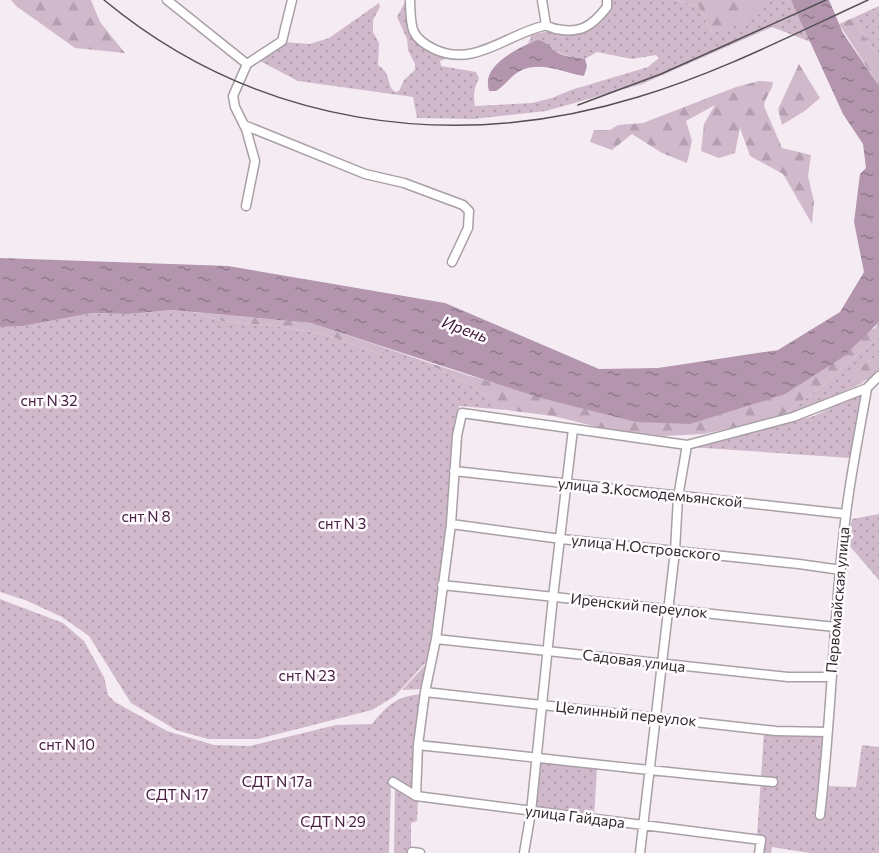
<svg xmlns="http://www.w3.org/2000/svg" width="879" height="853" font-family="Commissioner,sans-serif">
<style>
.green{fill:url(#green-dots)}
.forest{fill:url(#forest-firs)}
.water{fill:url(#water-ripples)}
.lines{fill:none;stroke-linecap:round;stroke-linejoin:round}
.minor-casing{stroke:#a8a0a6;stroke-width:11}
.minor{stroke:#fff;stroke-width:8}
.rail{stroke:#545053;stroke-width:1.5}
.labels{text-anchor:middle;stroke-width:5;stroke-linejoin:round;paint-order:stroke}
.park-label{font-size:15px;fill:#482143;stroke:#fffbfe}
.street-label{font-size:15px;fill:#2f2c2f;stroke:#fffbfe}
.water-label{font-size:16px;font-style:italic;fill:#3f193b;stroke:#fffbfe}
</style>
<defs>
<pattern id="green-dots" width="8" height="8" patternUnits="userSpaceOnUse" patternTransform="scale(1.5)"><rect width="8" height="8" fill="#d1b9cc"/><path d="M2 2h.1M6 6h.1" fill="none" stroke="#b49fb0" stroke-width="1.8" stroke-linecap="round"/></pattern>
<pattern id="forest-firs" width="22" height="20" patternUnits="userSpaceOnUse" patternTransform="scale(1.5)"><rect width="22" height="20" fill="#d1b9cc"/><path d="M5 1l3.5 6h-7zM16 11l3.5 6h-7z" fill="#b49fb0"/></pattern>
<pattern id="water-ripples" width="26" height="14" patternUnits="userSpaceOnUse" patternTransform="scale(1.5)"><rect width="26" height="14" fill="#b395ad"/><path d="M2 4q2-2 4 0t4 0M15 11q2-2 4 0t4 0" fill="none" stroke="#927a8d"/></pattern>
</defs>
<rect width="100%" height="100%" fill="#f5ecf3"/>
<path class="green" d="M406 0C411 41 412 45 453 58H448L440 61 441 66 476 72 479 78C474 88 473 95 475 106L532 103 552 98 571 90 648 67 659 58 656 55 632 59 597 52 585 59C576 57 568 57 560 53 545 47 548 37 528 43L531 38 529 35 556 30H584L607 0H677L699 7 712 33 762 6 761 0H791L811 42 772 27 642 84 546 111 473 119 417 118 413 97 298 81 260 61 276 50 283 42 310 44 329 38 379 3 380 7 373 20V32L379 43 378 65C393 75 385 84 395 92L399 91 404 80 415 70V64L408 50 407 39 397 17Z
M879 6V58L864 36 855 17Z
M173 310 193 312 222 321 285 327 327 335 383 355 386 348 418 359 467 383 507 410 459 406 440 585 427 661 395 696 372 710 258 739H208L176 730 131 703 89 636 62 617 25 600 0 592V327L23 326 92 313 128 314Z
M879 338V354L852 373 861 382 867 381 788 416 780 417 825 384 862 350Z
M865 391 850 458 689 447 717 442 814 416Z
M879 514V580L847 543 852 519Z
M0 599 63 623 84 641 104 677 108 695 115 702 167 731 214 745 250 746 336 725 372 724C387 705 397 696 422 694L413 792 391 784 389 853H0Z
M427 663 422 689 402 690Z
M764 732 826 733V786L856 787 862 745 879 747V853H810L772 847 771 853H761L757 837Z
M537 759 597 767 594 818 533 811Z
M395 784 418 799 417 821 411 823V853H394Z"/>
<path class="forest" d="M11 0H91L100 22 125 53 75 48 16 6Z
M677 0H761L763 6 760 14 712 33 699 7Z
M855 17 864 36 879 58V86L839 24Z
M799 64 820 98 806 110 782 125 778 109Z
M759 81 773 82C772 92 765 96 764 106L782 148 811 155 808 176 814 202 812 224 783 174 750 156 740 128 735 153 719 158 701 151 704 124 715 105 686 121 692 141 687 163 662 153 632 134 612 150 590 142 594 130H610L618 125 643 123 736 87Z
M193 312 311 323 386 348 383 355 327 335 285 327 222 321Z
M879 322V338L862 350 825 384 780 417 704 434 664 436 606 429 553 416 507 410 467 383 418 359 467 375 636 422 875 328Z
M879 354V371C871 377 866 384 855 380L852 373Z"/>
<path class="water" d="M791 0H829L843 33 879 86V322L843 357 785 394 690 424 636 422 541 398 311 323 173 310 128 314 92 313 23 326 0 327V258L228 266 445 303 599 369 658 368 778 350 840 312 864 272 854 222 860 174 866 168 863 144 843 114Z
M538 40C549 43 547 45 555 51 563 57 575 57 585 59L587 66 584 76C565 73 542 61 522 70 512 74 506 85 496 91H489C488 87 487 80 489 76 494 60 523 45 538 40Z"/>
<g class="lines">
<g class="minor-casing">
<path id="minor" d="M167 0 247 64
M410 0C411 26 409 37 434 49 473 68 506 35 543 26 548 25 551 28 556 29 581 34 592 26 607 7V0
M542 0 546 25
M244 125 365 174 404 183 463 205 469 211 468 228 452 262
M246 206 255 161 246 129 235 107 233 96 247 64 282 41 292 0
M454 471 846 514
M451 524 561 539 799 564 841 570
M442 585 835 627
M436 639 788 677H832
M425 692 776 731 827 732
M418 745C536 757 654 772 773 782
M393 782 416 796 761 840 759 853
M416 796 418 745 425 692 436 639 451 524 457 436 462 413 687 445 793 417 867 388 879 376
M820 815C832 715 833 614 846 514 851 472 860 430 867 388
M412 852 420 853
M524 853 531 812 553 597 573 429
M640 853 675 551 678 497 687 445"/>
</g>
<use href="#minor" class="minor"/>
<path class="rail" d="M104 0C256 126 452 154 638 97 718 73 792 35 868 0
M578 105 661 74 826 0"/>
</g>
<g class="labels">
<g class="park-label">
<text x="49" y="406">снт N 32</text>
<text x="146" y="522">снт N 8</text>
<text x="342" y="529">снт N 3</text>
<text x="307" y="681">снт N 23</text>
<text x="67" y="750">снт N 10</text>
<text x="277" y="787">СДТ N 17а</text>
<text x="177" y="800">СДТ N 17</text>
<text x="333" y="827">СДТ N 29</text>
</g>
<g class="street-label">
<text transform="translate(650 493) rotate(6)" y="5">улица З.Космодемьянской</text>
<text transform="translate(646 548) rotate(6)" y="5">улица Н.Островского</text>
<text transform="translate(838 600) rotate(-85)" y="5">Первомайская улица</text>
<text transform="translate(639 606) rotate(6)" y="5">Иренский переулок</text>
<text transform="translate(634 661) rotate(7)" y="5">Садовая улица</text>
<text transform="translate(626 714) rotate(6)" y="5">Целинный переулок</text>
<text transform="translate(575 817) rotate(7)" y="5">улица Гайдара</text>
</g>
<g class="water-label">
<text transform="translate(465 329) rotate(20)" y="6">Ирень</text>
</g>
</g>
</svg>
